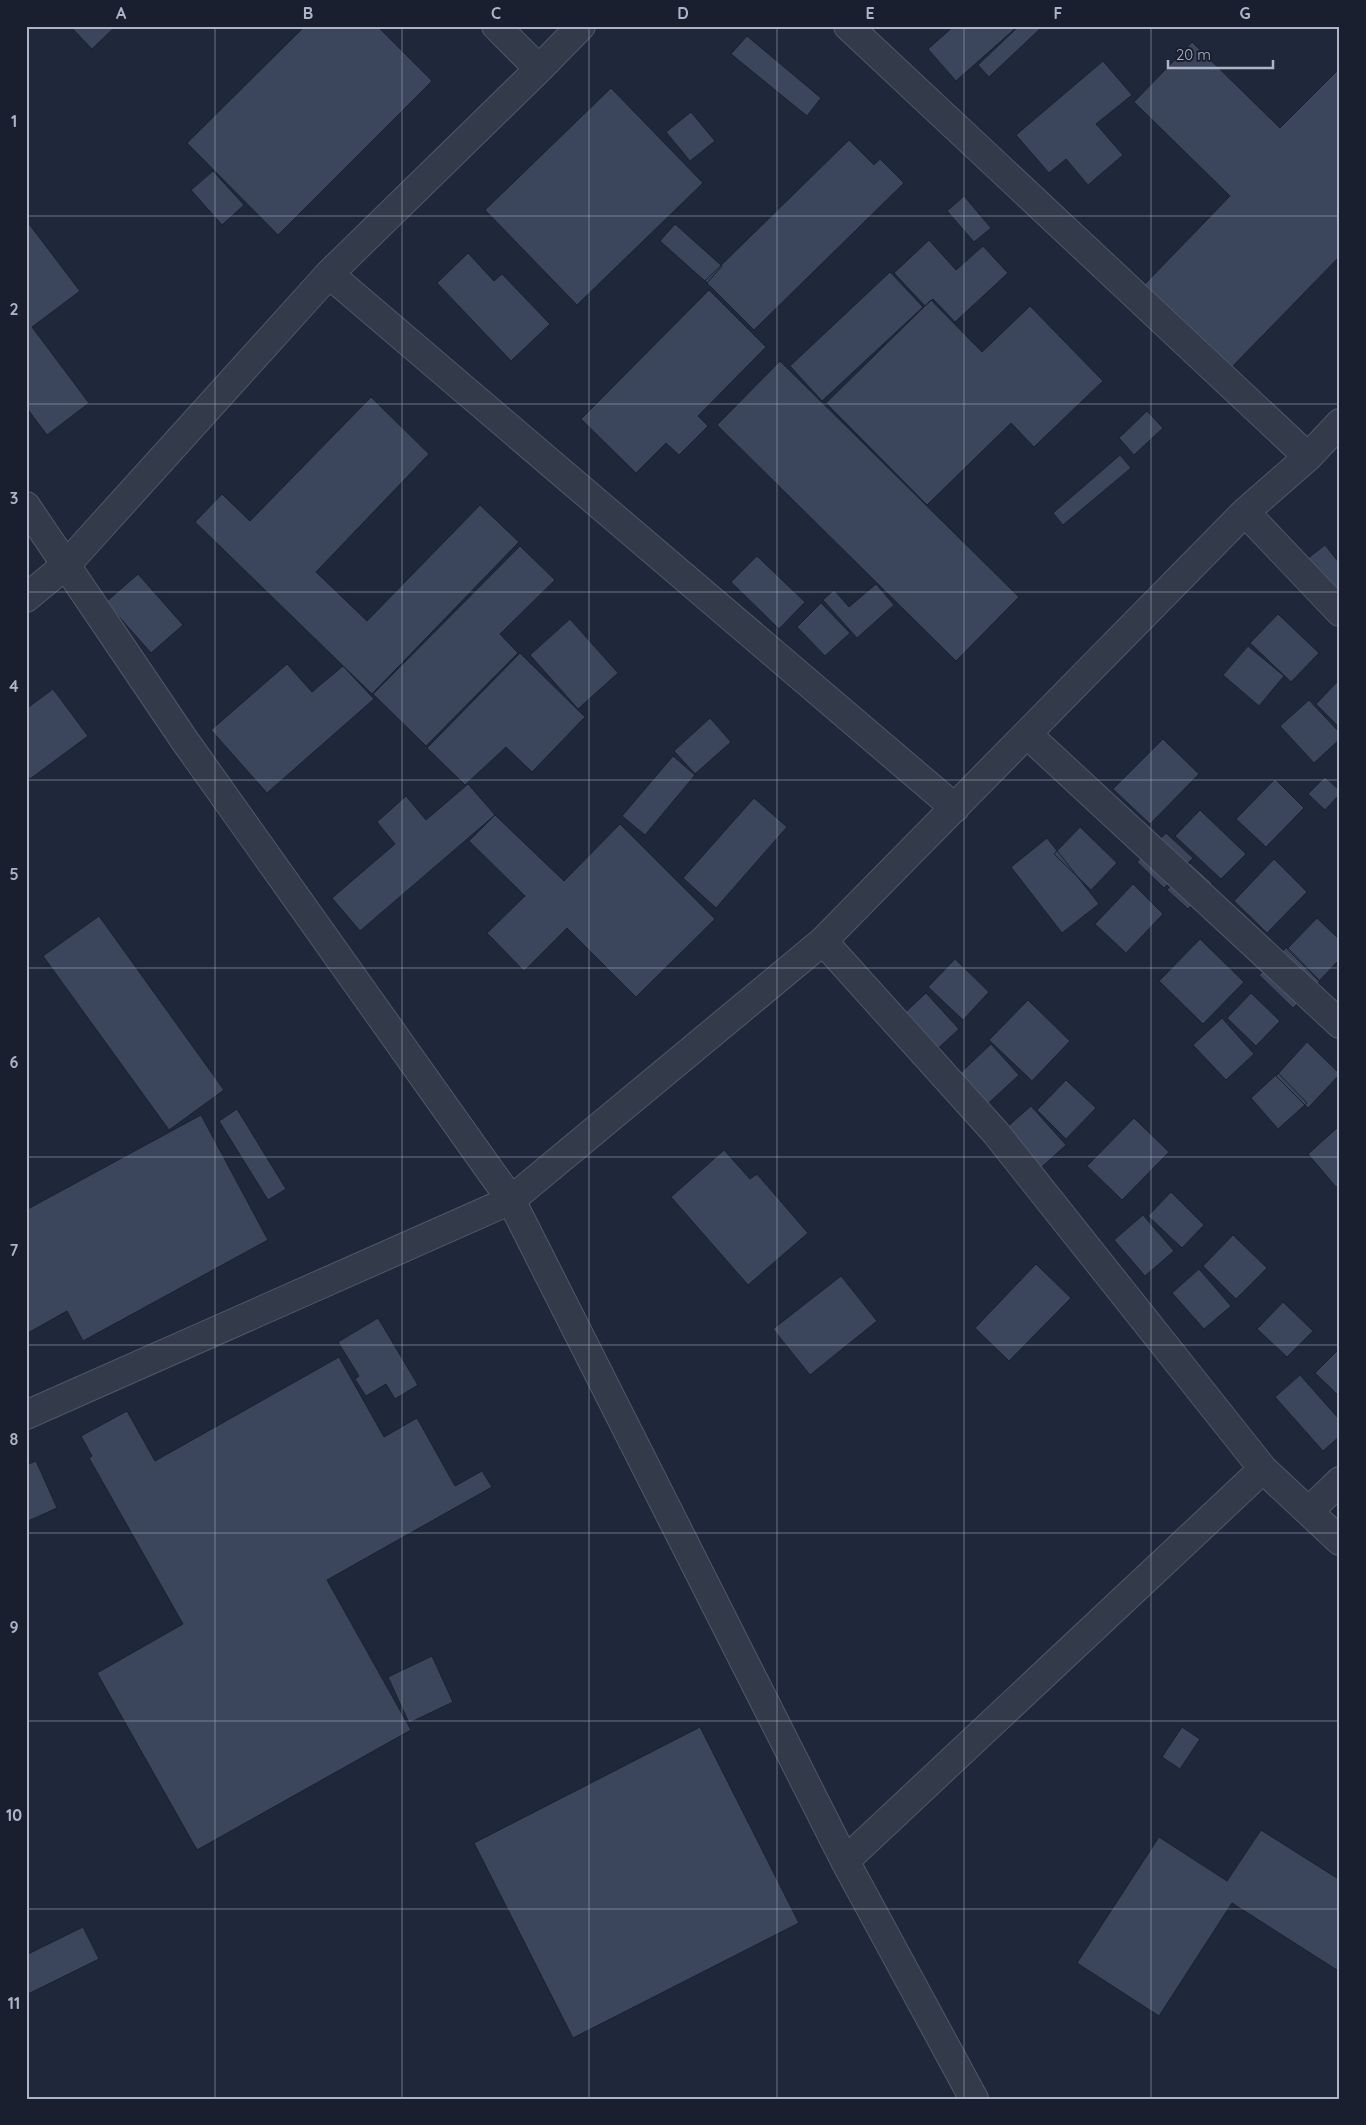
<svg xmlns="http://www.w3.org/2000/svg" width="1366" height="2125" font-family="Quicksand,sans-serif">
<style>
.building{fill:#3b455b;stroke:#1a2131}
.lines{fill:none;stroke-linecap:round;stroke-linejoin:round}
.minor-casing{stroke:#505768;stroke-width:30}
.minor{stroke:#333a4a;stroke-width:28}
.grid{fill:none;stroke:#adb4c7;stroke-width:1;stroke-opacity:0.55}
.neatline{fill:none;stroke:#adb4c7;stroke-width:2}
.grid-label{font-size:16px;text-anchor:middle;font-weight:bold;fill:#adb4c7}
</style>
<rect width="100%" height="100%" fill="#1f283a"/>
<path class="building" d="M70 26H116L92 49Z
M305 26H377L432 81 278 235 187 143Z
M954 26H1018L956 81 928 49Z
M1019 26H1043L989 77 978 65Z
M747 36 821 98 807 116 731 54Z
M1192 42 1280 128 1340 68V256L1229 370 1143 286 1230 196 1134 102Z
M1103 61 1132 95 1096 124 1123 155 1088 185 1066 159 1049 173 1016 135Z
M611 88 703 183 577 305 485 210Z
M691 112 715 141 690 161 666 132Z
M849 140 874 165 880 159 904 183 754 330 705 281Z
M213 171 244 205 222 225 191 190Z
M964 196 991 228 974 242 947 211Z
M26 220 80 291 32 327 89 403 47 435 26 407Z
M675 224 722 266 707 283 660 241Z
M929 240 956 270 983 246 1008 273 955 322 933 299 925 306 894 273Z
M468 253 494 281 502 274 550 324 511 361 437 283Z
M890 272 923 307 822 401 790 366Z
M709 290 766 347 698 416 708 426 679 455 666 443 636 473 581 419Z
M931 300 982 352 1030 306 1103 381 1034 447 1011 423 927 505 826 403Z
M780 361 1019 597 956 661 717 425Z
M371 397 429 454 316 572 367 621 480 505 519 542 372 694 195 522 222 494 250 521Z
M1147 411 1163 428 1134 455 1119 438Z
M1120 455 1131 468 1063 525 1053 513Z
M1325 545 1340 564V598L1293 570Z
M520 546 555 580 500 634 518 653 426 746 373 694Z
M757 556 805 602 779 629 731 582Z
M138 574 183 625 151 653 106 602Z
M876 584 894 605 857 638 823 600 834 590 849 607Z
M821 603 850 633 825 656 797 627Z
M1278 614 1319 653 1291 682 1250 643Z
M570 619 618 673 578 709 530 655Z
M1248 646 1284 676 1259 706 1223 675Z
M520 653 585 717 532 772 506 747 465 785 427 748Z
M287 664 312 692 343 666 374 699 267 793 211 730Z
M1340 679V728L1316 704Z
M53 689 88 736 30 779 26 773V709Z
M1309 700 1340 733V739L1314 763 1280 726Z
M710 718 731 742 695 774 674 751Z
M1163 739 1199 774 1150 824 1113 789Z
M673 756 695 775 645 835 622 816Z
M1325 777 1340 791V794L1325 810 1308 794Z
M1275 779 1304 808 1266 847 1236 819Z
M468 784 495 815 360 931 332 898 395 844 377 822 406 796 426 820Z
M754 798 787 827 716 908 683 878Z
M1200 810 1246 854 1221 879 1175 836Z
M495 815 564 881 620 824 715 919 636 997 567 928 524 971 487 933 525 896 469 841Z
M1080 827 1117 863 1091 890 1054 854Z
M1166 833 1193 858 1164 888 1137 862Z
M1047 838 1099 904 1062 933 1011 867Z
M1274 859 1307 892 1267 933 1234 901Z
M1190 863 1212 883 1188 909 1167 890Z
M1133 884 1163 914 1126 953 1095 924Z
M99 916 224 1090 169 1130 43 956Z
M1317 918 1340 940V959L1319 981 1287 949Z
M1200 939 1244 982 1203 1024 1159 981Z
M1287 947 1320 981 1293 1008 1259 975Z
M955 959 989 992 963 1020 928 987Z
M926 993 959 1029 932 1054 899 1018Z
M1251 993 1280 1021 1256 1046 1227 1018Z
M1028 1000 1070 1041 1032 1081 989 1040Z
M1222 1018 1254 1054 1226 1080 1193 1045Z
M1307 1042 1340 1074 1308 1108 1276 1076Z
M991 1044 1019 1075 981 1110 953 1080Z
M1278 1073 1307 1103 1278 1129 1251 1098Z
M1066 1080 1096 1108 1066 1139 1037 1110Z
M1031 1106 1066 1145 1034 1174 999 1134Z
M237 1109 286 1189 268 1200 219 1121Z
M201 1115 268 1240 83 1341 67 1311 26 1334V1210Z
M1134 1118 1169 1152 1122 1200 1087 1166Z
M1337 1128 1340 1131V1184L1336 1187 1308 1154Z
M724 1150 750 1179 757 1174 808 1233 748 1285 671 1197Z
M1171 1192 1204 1225 1182 1248 1148 1216Z
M1143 1215 1174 1251 1145 1276 1114 1240Z
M1233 1235 1267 1268 1236 1299 1203 1266Z
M1036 1264 1071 1298 1009 1361 975 1328Z
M1199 1269 1231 1306 1204 1329 1172 1293Z
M841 1276 877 1321 810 1375 773 1329Z
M1283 1302 1313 1331 1287 1357 1257 1329Z
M378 1318 418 1385 395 1399 386 1384 366 1396 355 1379 359 1376 338 1342Z
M1337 1351 1340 1354V1397L1315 1373Z
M339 1357 384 1437 417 1418 455 1486 482 1471 492 1487 327 1580 411 1730 197 1850 97 1673 183 1624 89 1458 92 1456 81 1436 127 1411 155 1461Z
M1300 1375 1340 1420V1436L1323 1451 1275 1397Z
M36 1461 57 1508 26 1522V1465Z
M432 1656 453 1702 409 1723 388 1677Z
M700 1727 799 1923 573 2038 474 1843Z
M1182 1727 1200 1739 1180 1769 1162 1757Z
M1261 1830 1340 1880V1972L1232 1903 1159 2016 1077 1963 1159 1837 1227 1881Z
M83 1927 99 1959 26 1995V1955Z"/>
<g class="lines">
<g class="minor-casing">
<path id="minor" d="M848 26 1308 457
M539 69 581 26
M329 274 955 808
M26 506 185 741 511 1200 26 1415
M1245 512 1340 612
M26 598 67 564 329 274 539 69 496 26
M1027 734 1340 1024
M823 941 996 1133 1263 1469 1340 1541
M1309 1511 1340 1481
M845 1861 1263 1469
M974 2099 845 1861 511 1200 823 941 1245 512 1308 457 1340 423"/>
</g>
<use href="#minor" class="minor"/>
</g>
<path class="grid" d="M215 26V2099M402 26V2099M589 26V2099M777 26V2099M964 26V2099M1151 26V2099M26 216H1340M26 404H1340M26 592H1340M26 780H1340M26 968H1340M26 1157H1340M26 1345H1340M26 1533H1340M26 1721H1340M26 1909H1340"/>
<rect width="1366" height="2125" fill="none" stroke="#191f2f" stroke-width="55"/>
<path d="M1168 60v8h105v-8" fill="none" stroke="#adb4c7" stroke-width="2.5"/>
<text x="1176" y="60" font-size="15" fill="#adb4c7" stroke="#191f2f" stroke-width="4" paint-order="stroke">20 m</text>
<rect x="28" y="28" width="1310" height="2070" class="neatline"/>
<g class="grid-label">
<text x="121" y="19">A</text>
<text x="308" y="19">B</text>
<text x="496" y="19">C</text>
<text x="683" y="19">D</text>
<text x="870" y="19">E</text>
<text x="1058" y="19">F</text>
<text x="1245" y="19">G</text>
<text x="14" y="127">1</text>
<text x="14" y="315">2</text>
<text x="14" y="504">3</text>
<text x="14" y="692">4</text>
<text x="14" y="880">5</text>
<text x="14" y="1068">6</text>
<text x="14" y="1256">7</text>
<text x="14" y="1445">8</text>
<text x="14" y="1633">9</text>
<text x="14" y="1821">10</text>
<text x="14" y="2009">11</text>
</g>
</svg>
